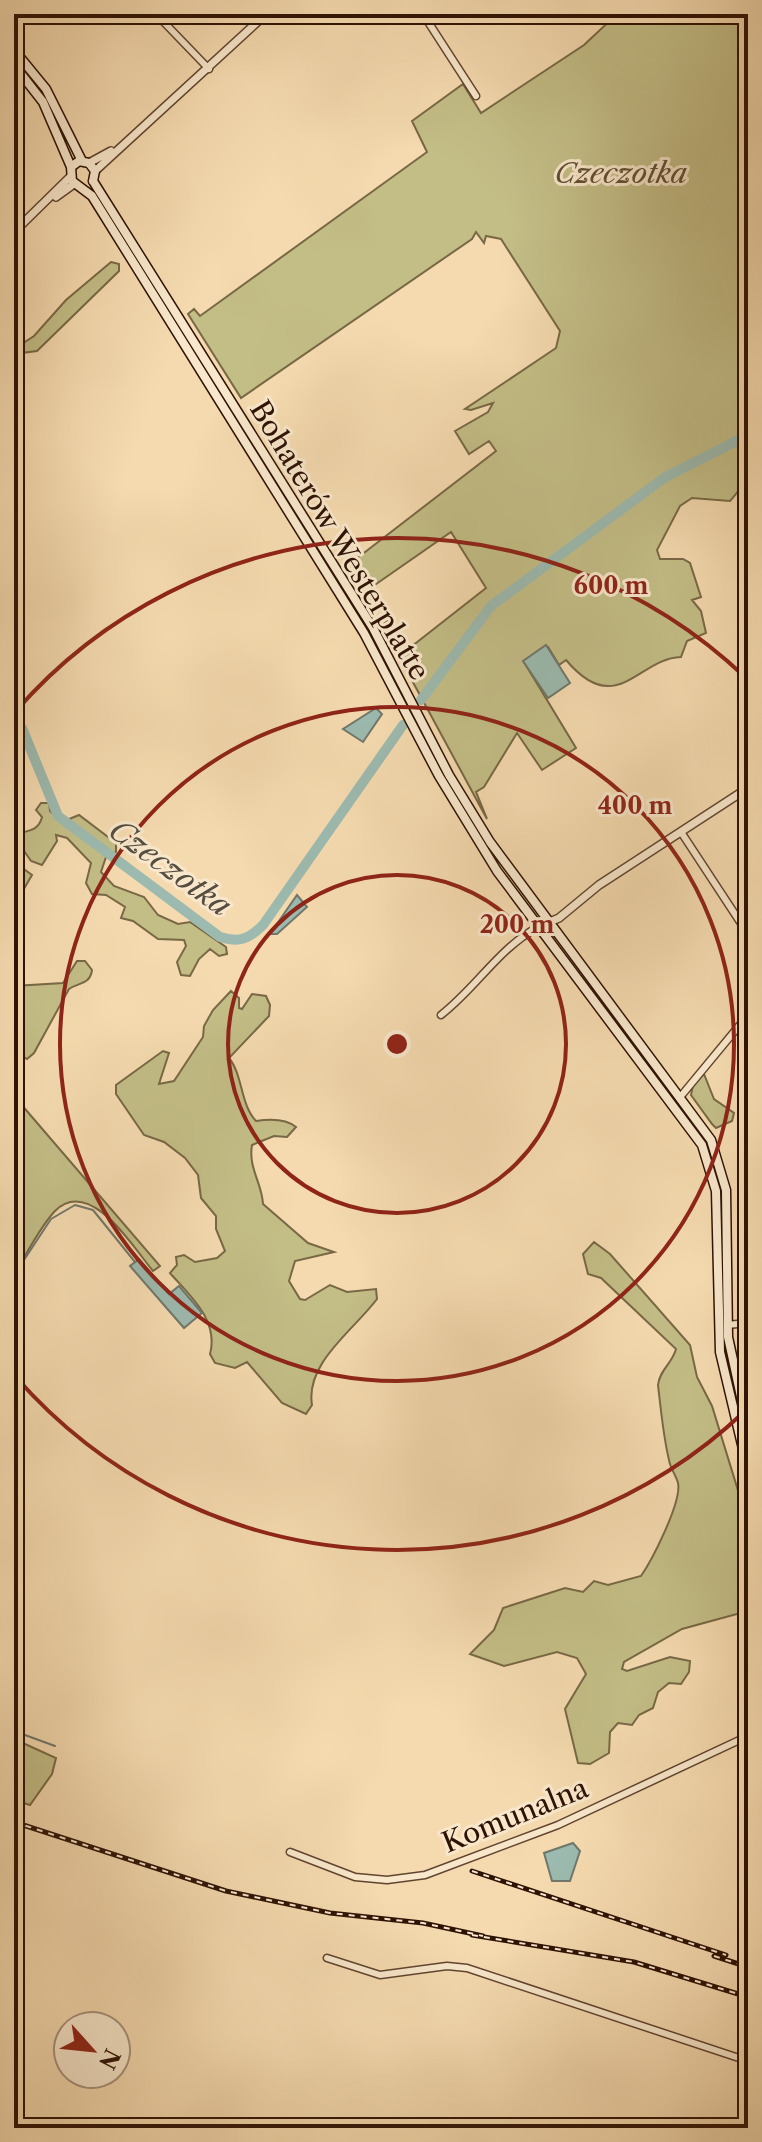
<svg xmlns="http://www.w3.org/2000/svg" width="762" height="2142" font-family="'Libre Caslon Text',serif">
<style>
.green{fill:#c3bd86;stroke:#786845;stroke-width:2}
.water{fill:#9cbaaf;stroke:#70776b;stroke-width:2}
.lines{fill:none;stroke-linecap:round;stroke-linejoin:round}
.stream{stroke:#70776b;stroke-width:2}
.river{stroke:#9cbaaf;stroke-width:10}
.minor-casing{stroke:#60442f;stroke-width:9}
.tertiary-casing{stroke:#60442f;stroke-width:10}
.secondary-casing{stroke:#2e1204;stroke-width:11}
.minor{stroke:#f8e7cb;stroke-width:6}
.tertiary{stroke:#f8e7cb;stroke-width:7}
.secondary{stroke:#f8e7cb;stroke-width:8}
.rail-casing{stroke:#2e1204;stroke-width:5}
.rail{stroke:#f8e7cb;stroke-width:2;stroke-dasharray:6;stroke-linecap:butt}
.ring{fill:none;stroke:#8f2418;stroke-width:4}
.labels{text-anchor:middle;stroke-width:6;stroke-linejoin:round;paint-order:stroke}
.park-label{font-size:28px;font-style:italic;fill:#624e32;stroke:#f8e7cb}
.street-label{font-size:28px;fill:#2e1204;stroke:#f8e7cb}
.water-label{font-size:30px;font-style:italic;fill:#544d40;stroke:#f8e7cb}
.centre{fill:#8f2418;stroke:#f8e7cb;stroke-width:4}
.ring-label{font-size:24px;text-anchor:middle;font-weight:bold;fill:#8f2418;stroke:#f8e7cb;stroke-width:6;stroke-linejoin:round;paint-order:stroke}
</style>
<rect width="100%" height="100%" fill="#f5daaf"/>
<filter id="stains"><feTurbulence type="fractalNoise" baseFrequency=".0025" numOctaves="4"/><feColorMatrix values="0 0 0 0 .2 0 0 0 0 .09 0 0 0 0 .02 0 0 0 .5 -.17"/></filter>
<radialGradient id="worn" r=".72"><stop offset=".6" stop-color="#630" stop-opacity="0"/><stop offset="1" stop-color="#630" stop-opacity=".3"/></radialGradient>
<path class="green" d="M617 14H748V456L743 450C750 472 745 485 730 501L692 498 680 506 657 550 660 559H683L690 563 701 597 692 600 701 611 706 633 687 641 681 657C638 658 617 720 566 660L559 665 548 647 524 662 576 748 542 770 517 733 484 787 476 792 487 819 382 625 388 621 407 650 486 588 451 532 369 589 375 600 371 608 347 566 496 451 489 441 469 454 455 431 488 412 493 403 471 410 465 409 556 348 560 331 501 239 486 236 484 243 476 232 472 239 241 398 188 314 194 309 200 316 427 152 412 121 463 84 481 113 584 45Z
M111 262 119 264V271L37 351 22 353 21 380 14 384V349L34 336 66 300Z
M41 803H49L50 811 62 822 79 815 116 843V852L106 857 101 872 114 886 144 897 158 915 178 924 190 922 226 947 227 954 219 956 210 949 199 959 190 976 181 975 177 962 186 946 184 940 158 939 133 921 121 918 125 907 106 895 92 894 86 883 91 863 67 838 56 835 57 841 42 865 31 861 22 848 16 851 14 835C26 830 38 833 42 817L36 810Z
M17 864 32 875 14 906V865Z
M77 961H85L92 970C90 985 79 982 69 989L34 1053 27 1059 14 1051V986L63 983Z
M231 991 239 998V1008L242 1009 252 994 266 996 270 1005 269 1016 229 1058C243 1075 240 1104 256 1121 269 1119 285 1118 296 1127L287 1137 274 1136 252 1145C248 1168 262 1183 263 1204L308 1243 334 1252 295 1261 289 1281 300 1299 305 1300 330 1285 347 1292 376 1289 377 1299C354 1330 305 1363 312 1405L306 1414 282 1403 247 1362 235 1368 215 1363 210 1354C219 1320 190 1296 170 1273L177 1265 176 1257 184 1255 195 1262 217 1258 225 1251 216 1229V1216L201 1198 198 1175 185 1158 164 1142 144 1135 116 1094V1085L163 1051 169 1053 159 1084 174 1081 203 1037 204 1026 213 1010Z
M704 1074 714 1099 734 1113 732 1121 716 1128 712 1124 691 1095 693 1085Z
M14 1096 160 1266 153 1271C133 1247 90 1176 55 1211 39 1228 27 1254 14 1274Z
M594 1242 610 1254 690 1345 697 1377 712 1406 748 1523V1611L682 1629 624 1662 622 1669 627 1671 670 1657 690 1661 689 1672 681 1684 669 1683 658 1692 653 1708 639 1715 632 1725 618 1723 610 1732 609 1753 590 1764 578 1763 565 1709 586 1674 577 1658 557 1652 504 1666 470 1654 494 1630 503 1608 565 1588 583 1592 594 1581 608 1585 641 1576C652 1560 682 1502 678 1483 676 1475 670 1468 669 1460 663 1435 661 1410 658 1385 660 1369 672 1364 676 1349L601 1278 588 1274 583 1254Z
M14 1739 56 1758 52 1774 30 1805 14 1800Z"/>
<path class="water" d="M546 645 570 683 548 698 523 661Z
M376 708 382 714 363 742 343 729Z
M297 895 307 907 277 934H270Z
M139 1259 169 1294 179 1286 202 1313 184 1328 130 1266Z
M573 1843 580 1851 570 1881H552L544 1853Z"/>
<g class="lines">
<path class="stream" d="M14 1275 51 1219 75 1205 93 1210 135 1262
M14 1731 55 1746"/>
<path class="river" d="M421 700 491 606 664 478 748 435
M14 718 22 728 58 816 220 937C239 943 249 939 263 925L403 725"/>
<g class="minor-casing">
<path id="minor" d="M156 14 209 69
M423 14 476 96
M681 832 748 934
M441 1015C477 987 498 949 538 927
M681 1096 748 1015
M727 1325 748 1323
M290 1852 355 1877 387 1880 425 1875 558 1825 748 1736
M327 1958 380 1975 447 1966 467 1968 748 2061"/>
</g>
<g class="tertiary-casing">
<path id="tertiary" d="M89 163 111 151
M95 171 266 14
M56 197 74 184
M14 232 70 177
M538 927 559 918 599 885 748 788"/>
</g>
<g class="secondary-casing">
<path id="secondary" d="M14 50 46 89 82 161
M14 65 43 102 71 167
M93 181 95 171 89 163 79 161 71 167 72 181 92 196 364 633 439 776 497 871 702 1145 716 1191 720 1352 748 1470
M93 181 373 628 449 775 490 842 711 1140 726 1190 728 1337 748 1429"/>
</g>
<use href="#minor" class="minor"/>
<use href="#tertiary" class="tertiary"/>
<use href="#secondary" class="secondary"/>
<g class="rail-casing">
<path id="rail" d="M14 1822 226 1891 330 1913 423 1923 483 1936
M472 1871 726 1955
M472 1935 634 1962 748 1997
M714 1956 748 1967"/>
</g>
<use href="#rail" class="rail"/>
</g>
<g class="ring">
<circle cx="397" cy="1044" r="169"/>
<circle cx="397" cy="1044" r="337"/>
<path d="M745 1411A506 506 0 0 1 15 1376M15 712A506 506 0 0 1 745 677"/>
</g>
<g class="labels">
<g class="park-label">
<text x="621" y="183">Czeczotka</text>
</g>
<g class="street-label">
<text transform="translate(340 540) rotate(59)" y="10">Bohaterów Westerplatte</text>
<text transform="translate(515 1815) rotate(-22)" y="10">Komunalna</text>
</g>
<g class="water-label">
<text transform="translate(170 868) rotate(36)" y="10">Czeczotka</text>
</g>
</g>
<circle cx="397" cy="1044" r="12" class="centre"/>
<g class="ring-label">
<text x="611" y="594">600 m</text>
<text x="635" y="814">400 m</text>
<text x="517" y="933">200 m</text>
</g>
<rect width="762" height="2142" fill="none" stroke="#f5daaf" stroke-width="48"/>
<rect x="16" y="16" width="730" height="2110" fill="none" stroke="#2e1204" stroke-width="4"/>
<rect x="24" y="24" width="714" height="2094" fill="none" stroke="#2e1204" stroke-width="2"/>
<g transform="translate(92 2050) rotate(117)"><circle r="38" fill="#f8e7cb" stroke="#a7927b" stroke-width="2"/>
<path d="M0-6L14 30L0 20L-14 30Z" fill="#8f2418"/>
<text y="-12" font-size="22" font-weight="bold" text-anchor="middle" fill="#2e1204">N</text>
</g>
<rect width="100%" height="100%" filter="url(#stains)"/>
<rect width="100%" height="100%" fill="url(#worn)"/>
</svg>
